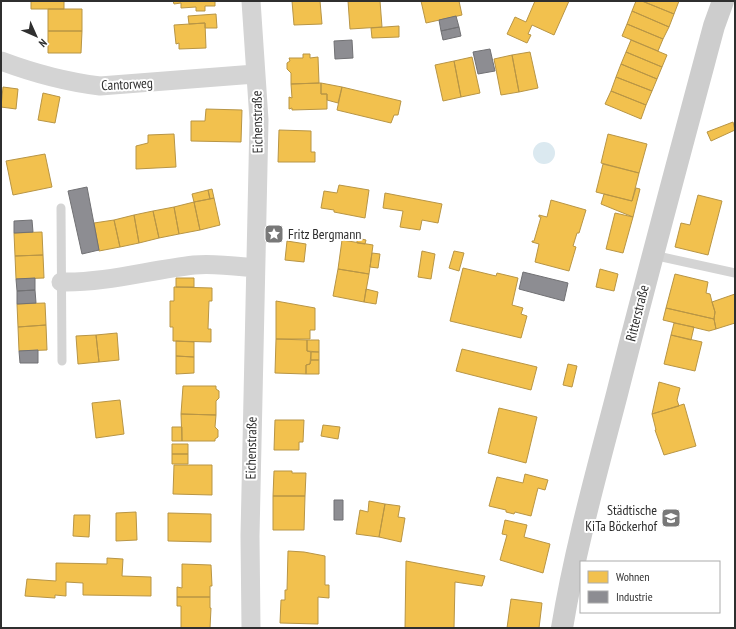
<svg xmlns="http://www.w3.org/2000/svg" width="736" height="629" font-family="'PT Sans Narrow',sans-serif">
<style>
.water{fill:#dbe9f0}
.homes{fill:#f2c14e;stroke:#b89545}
.industry{fill:#8d8d92;stroke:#717174}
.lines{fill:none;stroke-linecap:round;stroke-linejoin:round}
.service{stroke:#d4d4d4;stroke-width:9}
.minor{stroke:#d4d4d4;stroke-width:19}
.secondary{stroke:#cdcdcd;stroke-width:22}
.labels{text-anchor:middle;stroke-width:4;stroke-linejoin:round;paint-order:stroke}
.street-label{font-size:14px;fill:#2f2f2f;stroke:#fff}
.poi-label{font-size:14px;fill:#2f2f2f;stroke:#fff;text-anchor:start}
</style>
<rect width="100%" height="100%" fill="#fff"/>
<path class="water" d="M533 153a11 11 0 1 1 22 0a11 11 0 1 1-22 0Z"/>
<path class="homes" d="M31 1H64V9H31Z
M173 1H215V6H205V11H196V7L181 8V3L174 4Z
M292 1H320L322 24 294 25Z
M348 1H380L382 27 350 29Z
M421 1H459L462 15 426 23Z
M535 1H569L554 35 532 25 528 34 531 35 527 43 507 34 515 17 526 22Z
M636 1H642L674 14 669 27 632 11Z
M642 1H679L674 14Z
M48 9H82V31H48Z
M632 11 669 27 663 39 627 24Z
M216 14 217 28H205V23L189 24 188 16Z
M205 23 206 48 179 49V43L176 44 174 25Z
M627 24 663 39 658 51 622 36Z
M399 26V37L372 38 371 28Z
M48 31H82L81 53H48Z
M631 40 667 55 662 67 626 52Z
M530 52 538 88 519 92 512 55Z
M626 52 662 67 657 79 621 64Z
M303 54H310V58L318 57 319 83 291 84V73L287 69V63L290 61 289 58H303Z
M512 55 519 92 501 95 494 59Z
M472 57 480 93 461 97 454 61Z
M454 61 461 97 443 101 435 65Z
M621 64 657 79 652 91 616 77Z
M616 77 652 91 646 105 611 91Z
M321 83 342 87 338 103 327 100V94H321Z
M321 83V94H327V109L292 110V108L289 109V97L292 98 291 84Z
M3 87 18 89 16 109 1 107Z
M342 87 401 101 398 115H394L391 123 337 110Z
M611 91 646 105 641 119 605 104Z
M43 93 60 97 55 123 38 120Z
M206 109 242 110 241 142 191 141V121H205Z
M733 122 735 130 711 141 707 132Z
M279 130 311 131V152H315V162H278Z
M174 134 176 167 136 169V146L148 143V135Z
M608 134 647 144 639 173 601 163Z
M45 154 52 187 13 195 6 161Z
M603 164 639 173 632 201 596 192Z
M339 185 369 190 365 218 334 212V210L321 208 324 191 337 193Z
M636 188 640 189 633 217 601 204 604 194 632 201Z
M212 189 214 198 210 199 208 190Z
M208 190 210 199 194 202 192 194Z
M385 193 442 204 438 223 422 220 420 230 400 227 403 211 383 208Z
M698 195 722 201 708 255 675 247 681 223 690 225Z
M214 198 220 225 200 230 194 202Z
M551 200 586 210 579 233H577L573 246 576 247 569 271 535 262 539 244 532 242V241H534L541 217H539V215L547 217Z
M194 202 200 230 179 234 174 207Z
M174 207 179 234 159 238 153 211Z
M153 211 159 238 139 243 134 215Z
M615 213 633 217 623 253 606 249Z
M134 215 139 243 120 247 114 220Z
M114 220 120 247 99 251 94 223Z
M42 232 43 255 15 256 14 233Z
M357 238 366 240 365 244 357 243Z
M342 240 373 245 369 274 338 269Z
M287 241 306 244 304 262 285 260Z
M422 251 435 254 431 279 418 277Z
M454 251 464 253 459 271 449 268Z
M372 253 380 254 378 268 370 267Z
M43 255 44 278 16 279 15 256Z
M463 268 496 276 497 273 518 278 512 305 523 308 521 314 527 316 521 338 450 321Z
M338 269 369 274 364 302 333 296Z
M600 269 618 274 614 291 596 287Z
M675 274 708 282 706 293 710 294 712 302 715 312 714 319 666 308Z
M176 278H194V287H176Z
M174 287 212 288V301H209L208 329H211V342L173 341V327H170V301H174Z
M366 289 378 292 376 304 364 302Z
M735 294V323L716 329 714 319 715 312 712 302Z
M276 301 315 308V330H310V339H276Z
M45 303 46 325 18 327 17 304Z
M666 308 714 319 716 329 709 331 663 320Z
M674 323 694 327 691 340 671 335Z
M46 325 47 350 19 351 18 327Z
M117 333 119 360 99 362 96 335Z
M96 335 99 362 78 364 76 336Z
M671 335 702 342 695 371 664 364Z
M276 339 307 340V351L311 352 310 364 306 365V374L275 373Z
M307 340H319V352L307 351Z
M176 341 194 342V357L176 356Z
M462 349 537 367 531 390 456 371Z
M311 352H319V360H311Z
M176 356 194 357V373L176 374Z
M311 360H319V374H306V365L310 364Z
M568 364 577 366 572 387 563 385Z
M659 382 680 388 677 400 679 406 652 414Z
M183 386H216V389L219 391V398L216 401V415L181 414Z
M120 400 124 434 96 438 92 403Z
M684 404 696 446 664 455 655 430H656L652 414Z
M499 408 537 417 526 463 488 453Z
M181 414 216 415 215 427 218 430V437L215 439V441H182Z
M275 420H304L303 442H299V450H274Z
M323 425 340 427 338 439 321 436Z
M172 427H182V441H172Z
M172 444H188V454H172Z
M172 454H188V464H172Z
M174 465H212V495L173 494Z
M274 471H292V473H306L305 496H273Z
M525 474 548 480 545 490 538 488 531 516 515 512 514 514 506 512V510L489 506 497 477 523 483Z
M273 496H305L304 530H273Z
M369 501 385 504 379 537 356 534 360 510 368 512Z
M385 504 400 506 398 517 405 518 401 542 379 537Z
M136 512 137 540 116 541V513Z
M168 513 211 514V542L168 541Z
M74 515H90L89 537 73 536Z
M505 520 527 525 524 537 550 544 543 573 500 560 507 535 502 534Z
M288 551 304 552 325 556V585H329V598L318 597V624L280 623 281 600H285V590H287Z
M107 558 123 559 122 576 151 577V596L83 595V583L66 582V596L55 595V598L25 596 27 579 56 581V563L107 564Z
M406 561 485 576 482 586 455 582 454 628H405Z
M182 564 211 565 212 586H210V597H177V587L182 588Z
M177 597H210V608H211L210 628H181V606H177Z
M511 599 542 603 539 628H507Z"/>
<path class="industry" d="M456 16 459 27 441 31 439 20Z
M459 27 461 36 443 40 441 31Z
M352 40 353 58 335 59 334 41Z
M490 49 495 71 478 74 473 52Z
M87 187 99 250 82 254 68 191Z
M32 220 33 232 14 233V221Z
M523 272 568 283 564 301 519 289Z
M35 278V290L17 291 16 279Z
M35 290 36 303 17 304V291Z
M38 350V363H20L19 351Z
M334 500H343V520H334Z"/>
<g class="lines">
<path class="service" d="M61 208 62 361
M653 255 735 273"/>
<path class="minor" d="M251 1 259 120 250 536 251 628
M1 61C33 73 66 82 100 86L255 74
M61 282C107 283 149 270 194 265 214 263 235 266 255 268"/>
<path class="secondary" d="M562 628C575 549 597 471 617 394 648 271 681 149 714 26L723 1"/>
</g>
<defs>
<g id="sight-square" transform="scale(1)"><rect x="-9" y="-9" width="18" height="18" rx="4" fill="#787878" stroke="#fff"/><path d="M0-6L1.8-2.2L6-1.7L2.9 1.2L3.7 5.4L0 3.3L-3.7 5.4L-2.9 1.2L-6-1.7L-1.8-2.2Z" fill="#fff"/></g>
<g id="school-square" transform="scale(1)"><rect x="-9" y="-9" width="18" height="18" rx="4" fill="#787878" stroke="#fff"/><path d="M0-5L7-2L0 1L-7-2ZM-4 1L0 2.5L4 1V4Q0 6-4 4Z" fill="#fff"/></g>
</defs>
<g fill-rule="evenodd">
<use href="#sight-square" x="274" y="234"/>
<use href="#school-square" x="671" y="518"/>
</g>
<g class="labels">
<g class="street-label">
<text transform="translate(127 84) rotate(-3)" y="5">Cantorweg</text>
<text transform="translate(257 122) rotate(-91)" y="5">Eichenstraße</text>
<text transform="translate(637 313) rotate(-76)" y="5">Ritterstraße</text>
<text transform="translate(251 448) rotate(-89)" y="5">Eichenstraße</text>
</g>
<g class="poi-label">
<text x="288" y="239">Fritz Bergmann</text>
<text x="657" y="515" text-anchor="end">Städtische<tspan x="657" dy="16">KiTa Böckerhof</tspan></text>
</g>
</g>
<rect width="736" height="629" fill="none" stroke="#2f2f2f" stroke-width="4"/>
<rect x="580" y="561" width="140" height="52" fill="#ffffff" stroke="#acacac"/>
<rect x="588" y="571" width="20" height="12" fill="#f2c14e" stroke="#acacac"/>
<text x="616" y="581" font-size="12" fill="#2f2f2f">Wohnen</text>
<rect x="588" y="591" width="20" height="12" fill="#8d8d92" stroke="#acacac"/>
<text x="616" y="601" font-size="12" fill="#2f2f2f">Industrie</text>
<g transform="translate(36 36) rotate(135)" stroke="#ffffff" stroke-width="3" paint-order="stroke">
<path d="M0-3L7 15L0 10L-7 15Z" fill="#2f2f2f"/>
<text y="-6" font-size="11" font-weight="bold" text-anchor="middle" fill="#2f2f2f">N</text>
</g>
</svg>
